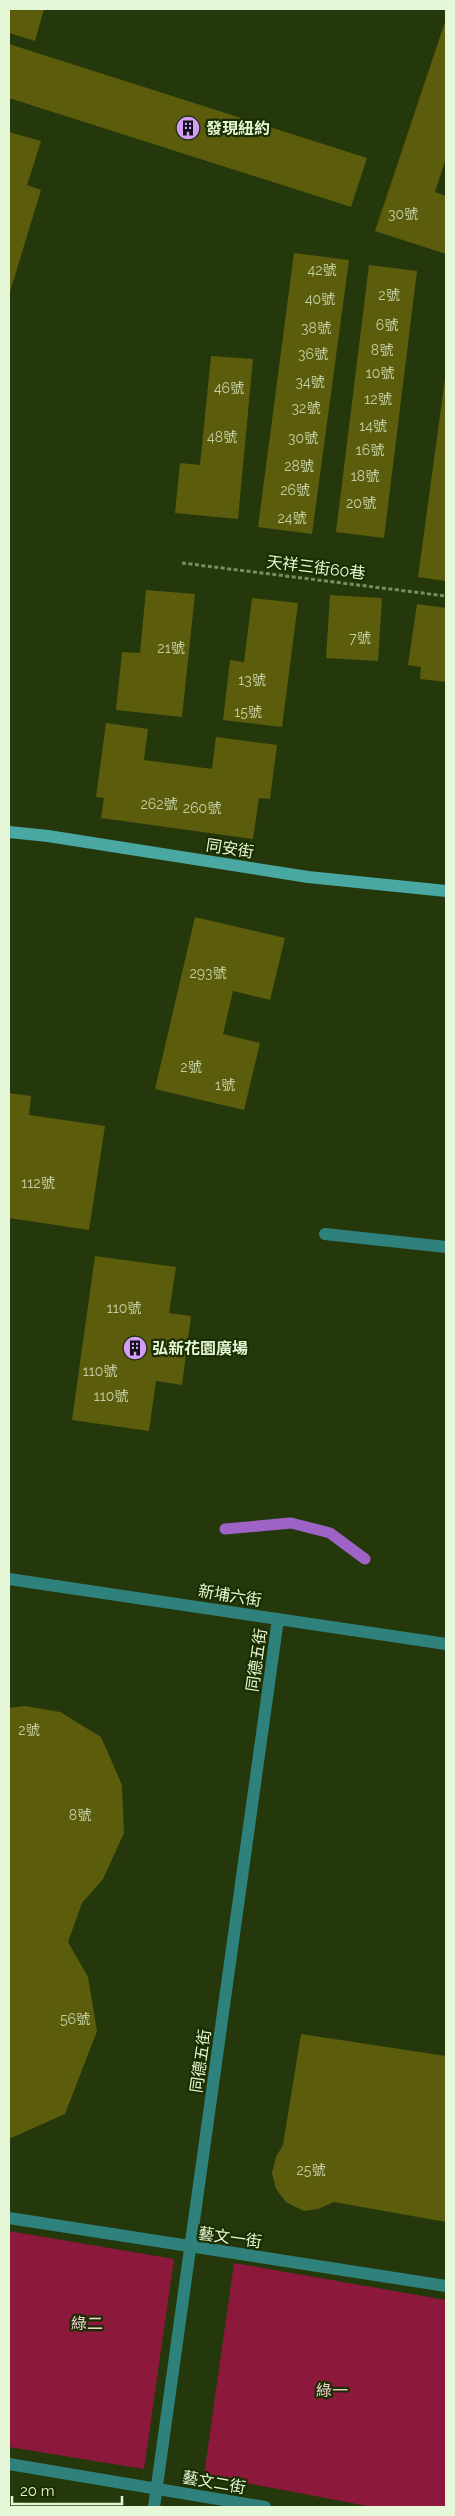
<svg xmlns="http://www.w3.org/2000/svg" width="455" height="2516" font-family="Raleway,'Noto Sans TC',sans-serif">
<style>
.green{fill:#8c183b}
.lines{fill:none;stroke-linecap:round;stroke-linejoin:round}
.stream{stroke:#9f63c8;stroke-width:11}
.building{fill:#5c5c0d}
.path{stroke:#798c64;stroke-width:3;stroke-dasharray:4 2.5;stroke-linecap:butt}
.lane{stroke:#2f817c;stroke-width:12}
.street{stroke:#2f817c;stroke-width:12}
.secondary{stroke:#4aa8a2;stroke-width:12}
.labels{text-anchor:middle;stroke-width:4.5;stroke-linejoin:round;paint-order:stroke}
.number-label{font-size:14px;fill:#c4d0a4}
.poi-label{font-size:16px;font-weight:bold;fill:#e6f7d7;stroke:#1b2e01;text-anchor:start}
.street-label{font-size:16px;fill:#e6f7d7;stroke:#1b2e01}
.park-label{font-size:16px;fill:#f3d2d6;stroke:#1b2e01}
</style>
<rect width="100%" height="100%" fill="#25380b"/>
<path class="green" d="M9 2231 174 2259 144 2469 9 2447Z
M234 2263 446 2300V2507H373L204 2475Z"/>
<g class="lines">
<path class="stream" d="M225 1529 291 1523 330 1533 365 1559"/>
</g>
<path class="building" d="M9 9H44L35 41 9 33Z
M446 19V158L435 192 446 196V254L375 231Z
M9 44 367 158 351 207 9 98Z
M9 132 41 141 27 185 41 190 9 295Z
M294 253 349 260 312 534 258 527Z
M369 265 417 271 384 538 336 532Z
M211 356 253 359 238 519 175 513 180 463 200 465Z
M445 379H446V581L418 577Z
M146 590 195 594 182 717 116 710 122 652 140 653Z
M330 595 382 598 378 661 326 658Z
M252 598 298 603 282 727 223 720 230 660 244 662Z
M417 604 446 608V682L420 679 421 667 408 665Z
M106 723 148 729 144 760 212 769 216 737 277 745 270 799 259 798 253 839 101 818 104 798 96 797Z
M195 917 285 938 270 1000 233 991 223 1034 260 1043 244 1110 155 1089Z
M9 1093 31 1096 29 1115 105 1126 89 1230 9 1218Z
M95 1256 176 1267 169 1313 191 1316 182 1385 156 1381 149 1431 72 1420Z
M25 1706 60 1712 101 1737 122 1785 124 1833 103 1879 82 1903 68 1942 88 1977 97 2031 65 2114 11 2138 9 2137V1708Z
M301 2034 446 2056V2222L334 2202 318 2209 304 2211 286 2202 276 2189 272 2173 276 2157 283 2145Z"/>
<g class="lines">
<path class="path" d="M182 563 446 596"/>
<path class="lane" d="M325 1234 446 1247
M9 2218 446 2286
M9 2464 265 2507"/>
<path class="street" d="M9 1579 446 1644
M154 2507 278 1619"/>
<path class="secondary" d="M9 832 48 836 308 877 446 891"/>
</g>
<defs>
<g id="building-disc" transform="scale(1.25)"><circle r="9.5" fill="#d39cfc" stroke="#1b2e01"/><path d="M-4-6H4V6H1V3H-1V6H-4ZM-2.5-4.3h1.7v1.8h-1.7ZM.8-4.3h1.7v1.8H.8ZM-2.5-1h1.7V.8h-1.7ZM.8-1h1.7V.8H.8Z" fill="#111"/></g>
</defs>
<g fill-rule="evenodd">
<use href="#building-disc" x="188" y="128"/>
<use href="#building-disc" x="135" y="1348"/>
</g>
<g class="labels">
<g class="number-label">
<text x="403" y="219">30號</text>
<text x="322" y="275">42號</text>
<text x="389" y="300">2號</text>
<text x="320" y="304">40號</text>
<text x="387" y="330">6號</text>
<text x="316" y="333">38號</text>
<text x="382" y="355">8號</text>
<text x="313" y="359">36號</text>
<text x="380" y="378">10號</text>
<text x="310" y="387">34號</text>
<text x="229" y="393">46號</text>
<text x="378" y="404">12號</text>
<text x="306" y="413">32號</text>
<text x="373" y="431">14號</text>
<text x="222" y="442">48號</text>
<text x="303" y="443">30號</text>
<text x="370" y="455">16號</text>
<text x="299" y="471">28號</text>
<text x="365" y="481">18號</text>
<text x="295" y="495">26號</text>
<text x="361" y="508">20號</text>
<text x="292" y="523">24號</text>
<text x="360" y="643">7號</text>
<text x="171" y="653">21號</text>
<text x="252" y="685">13號</text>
<text x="248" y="717">15號</text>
<text x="159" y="809">262號</text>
<text x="202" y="813">260號</text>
<text x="208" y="978">293號</text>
<text x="191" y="1072">2號</text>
<text x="225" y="1090">1號</text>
<text x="38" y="1188">112號</text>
<text x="124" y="1313">110號</text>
<text x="100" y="1376">110號</text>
<text x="111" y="1401">110號</text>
<text x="29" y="1735">2號</text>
<text x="80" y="1820">8號</text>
<text x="75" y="2024">56號</text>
<text x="311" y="2175">25號</text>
</g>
<g class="poi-label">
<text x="206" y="134">發現紐約</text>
<text x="152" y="1354">弘新花園廣場</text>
</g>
<g class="street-label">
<text transform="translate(316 567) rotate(7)" y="6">天祥三街60巷</text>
<text transform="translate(230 848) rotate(9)" y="6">同安街</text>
<text transform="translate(230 1595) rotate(9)" y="6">新埔六街</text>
<text transform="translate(256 1660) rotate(-82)" y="6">同德五街</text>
<text transform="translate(200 2061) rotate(-82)" y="6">同德五街</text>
<text transform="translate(230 2237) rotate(8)" y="6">藝文一街</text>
<text transform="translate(214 2482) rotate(10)" y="6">藝文二街</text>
</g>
<g class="park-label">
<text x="87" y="2329">綠二</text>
<text x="332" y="2396">綠一</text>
</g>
</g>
<rect width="455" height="2516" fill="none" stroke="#e6f7d7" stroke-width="20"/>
<path d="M12 2496v8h110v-8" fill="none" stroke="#e6f7d7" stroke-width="2.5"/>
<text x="20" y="2496" font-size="15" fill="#e6f7d7" stroke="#1b2e01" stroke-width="4" paint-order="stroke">20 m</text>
</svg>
